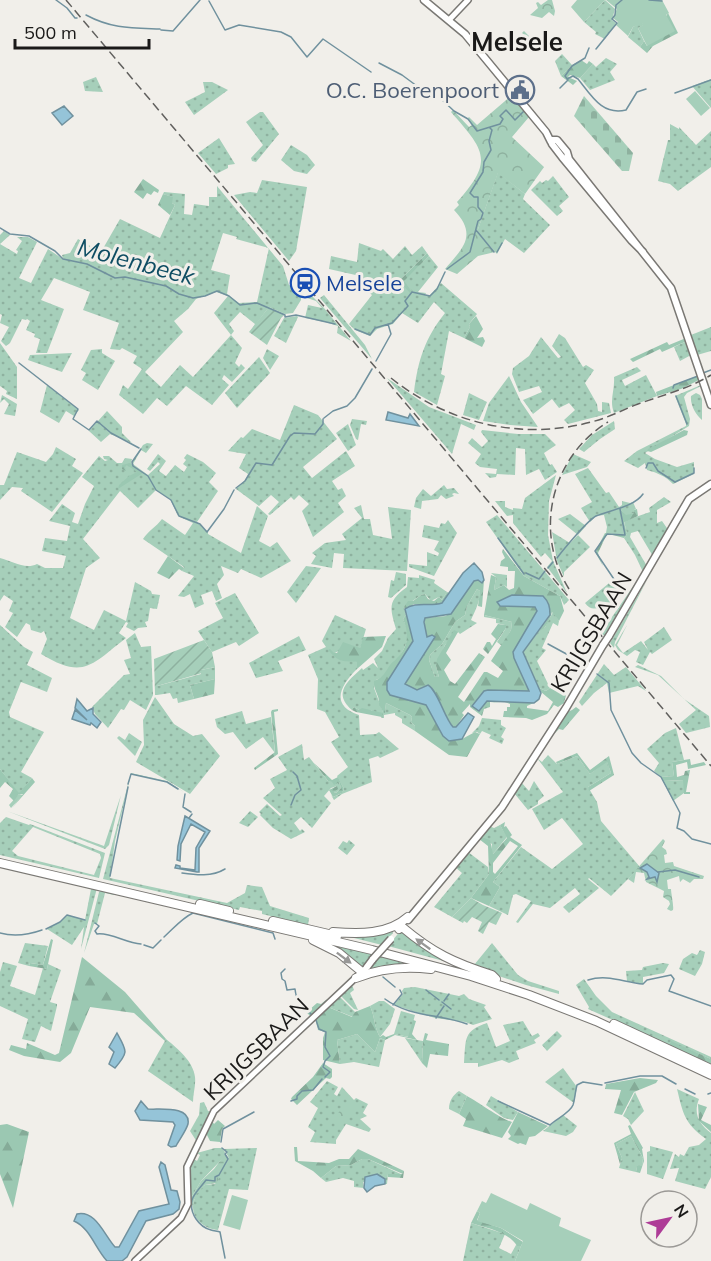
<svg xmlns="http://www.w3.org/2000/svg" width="711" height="1261" font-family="Mulish,sans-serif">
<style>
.grass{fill:url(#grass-dots);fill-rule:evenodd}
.forest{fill:url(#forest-firs);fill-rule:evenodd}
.wetland{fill:url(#wetland-marsh)}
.cemetery{fill:url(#cemetery-stones)}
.park{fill:url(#park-crowns)}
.garden{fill:url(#garden-furrows)}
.pitch{fill:#a6cfba}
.water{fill:#95c4d8;stroke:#70919e;stroke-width:1.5}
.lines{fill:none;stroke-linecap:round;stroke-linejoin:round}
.stream{stroke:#70919e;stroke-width:1.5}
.secondary-casing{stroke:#7a7874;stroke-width:8}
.primary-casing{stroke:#7a7874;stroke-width:9}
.highway-casing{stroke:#7a7874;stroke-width:10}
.secondary{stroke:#fff;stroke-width:5}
.primary{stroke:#fff;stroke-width:6}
.highway{stroke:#fff;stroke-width:8}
.rail{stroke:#61605e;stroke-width:1.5;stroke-dasharray:9 4.5;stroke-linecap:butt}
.primary-bridge-casing{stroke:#7a7874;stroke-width:9;stroke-linecap:butt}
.primary-bridge{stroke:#fff;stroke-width:6}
.oneway{fill:#989897}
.labels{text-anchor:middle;stroke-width:6;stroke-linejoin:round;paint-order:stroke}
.service-label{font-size:22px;fill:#4e5e75;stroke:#f1efea;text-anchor:end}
.transit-label{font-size:22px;fill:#164399;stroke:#f1efea;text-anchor:start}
.street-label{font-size:22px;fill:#1a1918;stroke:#f1efea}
.water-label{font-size:24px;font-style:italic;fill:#0e4d63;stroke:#f1efea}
.quarter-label{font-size:26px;font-weight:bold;fill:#1a1918;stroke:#f1efea}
</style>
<defs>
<pattern id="grass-dots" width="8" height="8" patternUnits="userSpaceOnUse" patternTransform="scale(1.5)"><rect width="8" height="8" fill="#a6cfba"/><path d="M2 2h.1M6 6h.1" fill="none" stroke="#8eb19f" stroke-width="1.8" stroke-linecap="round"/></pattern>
<pattern id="forest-firs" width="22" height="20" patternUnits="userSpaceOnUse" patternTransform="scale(1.5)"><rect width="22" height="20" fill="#9bc8b2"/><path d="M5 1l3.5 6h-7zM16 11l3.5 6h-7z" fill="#85ab98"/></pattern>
<pattern id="wetland-marsh" width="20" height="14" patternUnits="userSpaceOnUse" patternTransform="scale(1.5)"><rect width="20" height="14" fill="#a6cfba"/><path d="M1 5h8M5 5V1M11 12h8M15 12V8" fill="none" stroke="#8eb19f"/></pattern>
<pattern id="cemetery-stones" width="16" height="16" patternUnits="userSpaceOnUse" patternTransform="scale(1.5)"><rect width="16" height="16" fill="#a6cfba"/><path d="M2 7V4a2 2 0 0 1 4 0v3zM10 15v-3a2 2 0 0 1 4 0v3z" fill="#8eb19f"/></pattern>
<pattern id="park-crowns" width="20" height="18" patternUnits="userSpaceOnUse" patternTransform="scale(1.5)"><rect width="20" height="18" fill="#a6cfba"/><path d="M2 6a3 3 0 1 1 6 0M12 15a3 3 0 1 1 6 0" fill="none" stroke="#8eb19f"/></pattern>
<pattern id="garden-furrows" width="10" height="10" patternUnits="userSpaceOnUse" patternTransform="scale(1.5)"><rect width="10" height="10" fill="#a6cfba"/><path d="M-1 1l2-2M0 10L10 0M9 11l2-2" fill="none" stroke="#8eb19f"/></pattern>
</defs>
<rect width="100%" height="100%" fill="#f1efea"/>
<path class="grass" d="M605 0 615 9 612 20 616 23 605 39 595 34 596 32 584 22Z
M642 22 644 25 638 28 644 41 640 47 628 37 633 27Z
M562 54 572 65 561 76 555 61Z
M606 58 617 64 610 72 615 80 590 90 580 78 593 64 596 67Z
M96 77 103 92 85 91 83 82Z
M711 79V108L692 86Z
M203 82H212L228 90 194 115 185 102 205 92Z
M260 112H263L279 134 256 162 252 161 251 158 263 145 246 122Z
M670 124 679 129V127L696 145 711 131V167L678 191 670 184 658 181 668 140H670Z
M219 138 235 164 228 165V168L216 174 198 153Z
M291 145 307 155 315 165 307 174 294 171 281 160Z
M498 172 525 194 523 199 550 225 524 253 505 239 497 254 477 232Z
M553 176 569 197 559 206 563 211 557 216 531 190 540 181 542 183 546 180 548 181Z
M262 180 307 187 296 251 289 261 234 195 250 192 257 193Z
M217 186 283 266 289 285 301 293V300L293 313 285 314 269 307 250 332 255 324 240 312 229 324 234 331 231 335 242 348 235 363 239 367 241 364 245 368 232 382 224 375 222 379 229 385 212 405 186 386 167 406 157 398 143 414 119 395 123 385 128 389 142 369 133 363 137 356 122 348 120 350 110 349 119 323 83 310 90 292 54 278 41 300 64 309 47 353H36L40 339 34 337 35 334 26 330 30 321 27 319 26 320 22 319 10 343 6 346 1 341 9 327 0 323 2 315 0 314V235L4 231 10 235 0 244 17 254 18 251 16 250 22 241 17 237H28L37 242 19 278 31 283 48 249 63 259 62 255 70 253 78 239 101 252 120 219 160 238 175 205 172 203V197L163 194 164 192 185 194 184 214 192 215 194 204 209 206V197H217ZM223 233 237 237 236 239 269 248 257 302 239 303 227 294 230 275 211 270ZM216 292 228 296 214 313 231 335 193 377 180 365 161 387 145 372 183 332 174 321 188 309 196 299Z
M359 243 381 251 383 249 393 259 405 246 412 255 422 246 427 253 399 281 412 291 403 281 429 256 438 267 418 292 426 293 425 295 429 296 441 283 477 314 469 324 470 327 464 338 449 331 441 374 445 376 437 405 414 392C418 360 425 338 445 313L434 302 418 323 402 313 393 324 377 329 370 336 355 330 349 324 372 295 356 282 360 276 329 269 331 256 357 262Z
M304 288 324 308 351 341 337 333 338 326 325 322 305 318 308 305 322 308 316 301 304 297Z
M324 295 365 345 372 359 320 298Z
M297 316 298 317 286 343 274 336 284 318Z
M711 327V351L697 355 691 335Z
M559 334 565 338 583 367 586 365 594 370 585 383 597 404 598 411 602 412V402L609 403 611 413 568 424 564 420 575 410 569 403 559 408 552 399 533 414 523 400 542 392 539 386 519 392 512 374 513 368 529 356 541 337 558 358 561 357 552 346Z
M687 341 691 355 680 361 674 347Z
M0 343 17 367V399L6 394 7 391 0 386Z
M102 349V353L115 361 98 390 82 380 86 373 81 370 91 350Z
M267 349 279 356 270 370 263 358Z
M72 353 62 372 28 360 30 355Z
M259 357 270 373 237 408 225 393Z
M637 367 641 371 622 380 625 386 646 375 657 396 614 413C609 400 615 391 614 377Z
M509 376 521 402 538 427 510 425 483 421 489 403Z
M387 378 429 407 476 425 474 430 461 424 452 454Z
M47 385 79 410 74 416 66 411 59 423 40 412Z
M701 385V386L687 393 684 397 690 419 689 426 645 453 655 459 677 467 694 462V474L673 484C665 476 658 473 647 470L645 463 638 468 624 461 637 451 686 426V424L675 396Z
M469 393 487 402 479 420 463 415Z
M696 393 700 395 702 399V420C696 415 690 405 691 396Z
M2 395 17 404 15 416 4 414 9 404 4 399 0 403Z
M294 405 318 415 337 439 303 467 312 478 346 451 355 466 332 481 338 490 342 488 346 496 338 503 344 512 313 537 302 511 309 504 299 495 294 500 291 497 270 515 268 514 279 502 271 495 259 506 236 489 245 480 248 474 239 468 246 454 228 451 241 437 243 438 252 429 280 440Z
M107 411 122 427V433L132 443 110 434 101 442 89 431Z
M352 419 367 421 366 425 361 424 358 440 356 439 350 425Z
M614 421 615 429 600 439 584 452 579 449 592 435Z
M348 424 356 445 348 451 336 433Z
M482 430 518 434H545L556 445 544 453 550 465 552 464 557 472 545 480 539 469 526 475 525 449 516 448 515 475 497 474 496 477 490 478 485 473 496 474 497 469 480 467 475 463 481 454 468 443 472 438 482 447 488 441 481 432Z
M147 443 153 444 146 453 141 450 133 464 148 475 160 464 158 462 150 471 147 469 158 454 166 461 159 471 166 476 175 465 184 472 187 467 183 464 186 460 184 458 187 454 203 462 216 473 209 482 218 491 197 522 208 532V534L241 553 257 506 268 516 259 541 270 547 277 542 291 561 261 578 241 569 238 573 221 566 224 575 217 584 222 598 216 601 212 591 201 595 204 604 195 608 190 594 184 597 178 596 194 576 182 571 184 567 143 539C148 531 156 527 162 519L185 535 193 523 178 516 170 499 156 490 138 508 120 491 83 539 100 558 86 568 70 618 94 630 104 610 126 621 135 582 151 591 152 594 160 595 157 609 150 608 148 621 145 622 147 627 138 628 134 631 126 627 128 623 126 622 119 633 126 638C91 665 84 680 41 654L47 639 44 631 41 633 31 630 30 625 26 623 17 637 5 627 13 613 9 611 13 601 4 595 0 601V558C12 561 25 570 37 564L45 568H63L66 556 42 551 45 538 67 541 70 526 49 521 62 504 75 513 72 522 78 524 85 504 94 486 82 477 99 456 105 461 108 460 104 459 103 456H109L117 463H122L125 458 132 459 131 464 143 445Z
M56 447 76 459 72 466 83 473 52 512 21 491 23 488 12 487 0 500V485H4L17 452 46 462 53 454Z
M573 454 591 462 587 467 562 475Z
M588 468 606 493 609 492 619 507 622 505V501L630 503 633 502 636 509 634 510V513L626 516 620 509 624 534 622 535 606 533 607 527 604 515 596 516 590 522 581 508 592 502 575 474Z
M556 475 549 501 548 535 553 561 567 593 547 567 552 561 545 553 541 557 513 523V515L507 516 495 501H505V507L513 510V508L522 509 525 498Z
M444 485 447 489 454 488 459 494 454 493 452 494 454 496 446 499 441 495 438 499 422 501 421 509 414 507 416 498 423 489 431 496Z
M664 497 671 502 657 510V523L662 521 669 531 654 558 638 531 631 533 630 537 648 568 605 637 600 631 603 630 643 572 635 555 624 538 627 534 624 521 650 512 649 508Z
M361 505 364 519H370L373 535 392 539 388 507 411 510 407 571 343 568 344 554 334 553 332 568 311 564 316 556 312 553 325 543 346 540 342 534 362 518 354 508Z
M570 514 586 526 578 535 590 547 564 572V577L557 561 552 532 570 543 578 535 558 519Z
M497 515 569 600 564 605 560 596 524 576 486 522Z
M448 520 457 533 434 576 409 567V564L427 566V552L438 556 439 553 434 550 439 541 422 537 424 525 439 528 441 523 445 524Z
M306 566 321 568 296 603 287 592Z
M396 572 406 574V585L391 598 388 597 391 580 394 581Z
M491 573 507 575V587L504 585 494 590 496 577Z
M419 575 435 580 434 583 447 592 442 600 439 597 431 601 425 594 421 595 404 607 406 615 403 619C405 623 407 628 408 633 409 647 389 676 376 680L374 688 383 712H385L386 703 410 715 412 717 411 722 415 726V731L402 723V719L395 715V713L384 715V718H381L382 717 371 710H359L354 707 352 710C332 693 348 681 362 668L363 670 373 663 378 668 374 659 382 651 388 638 396 629C390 608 387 601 407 587L408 577 419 578Z
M614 579 623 592 609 607 607 605C598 608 591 612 585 603Z
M647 580 615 642 614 648 610 643Z
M477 589 480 591C480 602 475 611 471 620L477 623 460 634 458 632 445 645 436 666 439 677H435L429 660 430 655 442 644 455 622 465 615 467 606Z
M235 593 259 633 239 646 236 642 212 652 198 631 223 618 215 603Z
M553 612 559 621 558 626 553 623 542 648 546 650 537 661 550 688 546 691 539 688 523 652 539 631 545 627Z
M335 615 366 629 360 649 350 645 333 654 357 662V669C341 685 329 705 359 715L360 735 376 734 379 732 399 749 380 758 378 756 369 759 372 782 342 794 334 800 331 795 333 797C338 795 342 794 344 789L337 776 348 767 331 742 339 737 325 712 317 709 318 679 308 655 326 647 322 641Z
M484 615 512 622 511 630 502 646 497 642 506 628 505 625 496 623V619L484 617Z
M0 625 24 647 33 652 27 665 52 678 47 692 21 682 9 712 10 717 44 732 21 772 32 778 19 794 23 795 11 808 9 805 19 794 0 769Z
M627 625 617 645 623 653 641 641 648 650 644 642 664 627 672 640 652 654 650 652 643 665 636 662 640 652 635 650 627 656 618 650 615 645Z
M135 633 141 647 151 646 153 695 146 710 130 700 124 710 121 709 108 728 95 714 92 707 124 675 130 674 124 660 131 658 126 640Z
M299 636 306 650 278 661 283 671 256 678 249 663Z
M604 664 614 675 626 667 646 691 638 686 609 693 607 683 594 693 582 706 579 702Z
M638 665 661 676 684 699 709 716 710 727 686 733 679 724 696 710 658 675 635 667Z
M215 667V679L190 685 194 699 178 703 177 698 173 699 170 693 157 695V686L201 674V670Z
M155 697 174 724 193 736 202 734 220 756 190 794 136 762 144 745 143 720Z
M242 711 246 724 271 717 275 753 263 737 246 749 233 732 225 734 217 727 215 719Z
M482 718 501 720V725L506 728 501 737 504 739 502 744 489 738 491 735 482 731 480 734 477 732 472 733 479 726Z
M676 728 684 760 672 762 674 776 661 777 654 771 659 763 647 749 665 733Z
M129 733 142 742 135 756 117 738 119 736 125 740Z
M302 744 304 760 309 757 328 781 339 782 341 788 336 793 334 792 337 786 331 788 324 796 331 803 312 828 301 817 294 823 300 831 302 829 305 832 291 839 273 828 260 815 261 814 259 812 267 804 280 816 282 815 263 798 275 788 270 779 287 770 278 757Z
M548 755 557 764 577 756 590 774 607 761 611 773 588 787 597 802 601 821 640 867 611 896 589 878 588 879 599 888 569 913 563 907 580 894 575 888 550 908 533 904 518 923 516 922 531 901 516 894 513 895 508 915 489 906 500 887 493 882 521 847 552 869 583 844 562 818 544 830 532 809 563 792 537 758 542 762Z
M131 773 167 781 184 792 167 782 131 774 115 841 110 878 227 903 245 893 247 885 262 887 270 906 309 918 308 925 262 914V911L240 907 239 910 103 879Z
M684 780V793L673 801 663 781Z
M534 781 544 796 538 801V804L528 810 514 793 521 782 529 791Z
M121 795 109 845 105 849 7 811 104 846Z
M250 811 258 817 248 827 239 823Z
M6 817 29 825 30 824 105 853 99 878 0 855V823ZM33 827 100 854 101 858 94 875 18 856 12 851Z
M500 825 507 837 493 854 491 853 492 844 481 837 489 826 494 828Z
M349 840 355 845 347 855 338 848 343 841 347 843Z
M468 852 488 867 489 874 471 898 452 917 434 907 462 873 455 867Z
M0 865 97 888 81 949 84 927 72 945 47 929 60 922 68 915 85 920 91 889 0 867Z
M103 890 115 892 114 895 105 893 97 924H94L84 953 99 892Z
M391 930 393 933 382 945 334 933Z
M401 930 451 963 388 946Z
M312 938 376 953 362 969Z
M25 943 48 946 43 965 30 963 29 966 18 963Z
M492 943 518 975 528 981 559 991V994L526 985 456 962 451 958 474 965Z
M700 950 705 952 702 964 695 976 679 969 683 959 692 953 697 955Z
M381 954 432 968 370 969Z
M3 962 17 966 10 986 35 995 43 968 47 969 48 964 61 970 50 1002 57 1004V1006L51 1031 41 1026 35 1042 22 1039 28 1019 0 1006V972Z
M663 963 669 964 664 973 643 977V984L627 981 626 971 642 970 643 967Z
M584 979 596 996 612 1012 711 1057V1059L671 1042 669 1045 588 1009 589 1007 576 985Z
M352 985 354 990 350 993 358 1010 354 1009 341 996Z
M415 987 459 996 464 994 469 999 486 1005 484 1007 492 1019 473 1025 465 1022 435 1018 394 1005 403 994 402 991 404 988Z
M339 996 355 1012 353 1017 328 1007Z
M379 1001H384L395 1009 390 1024 380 1037C374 1027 375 1017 370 1006Z
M401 1011 415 1015 409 1037 394 1034Z
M523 1021 532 1036 538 1033 540 1036 534 1040 536 1043 516 1051 519 1059 509 1063 502 1060 478 1067V1063H464C466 1039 463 1031 487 1023L496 1047 510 1041 503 1025Z
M557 1031 562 1036 547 1051 542 1045Z
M357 1034 375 1052 380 1038 385 1040 379 1067 354 1062 340 1064 337 1040Z
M405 1038 423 1041 422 1063Z
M166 1039C178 1049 193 1061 195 1077 196 1085 193 1094 193 1102L148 1071Z
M563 1068 577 1087 574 1103 545 1082Z
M327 1081 338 1087 334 1094 337 1096 342 1087 354 1100 356 1098 368 1104 363 1113 367 1116 360 1119 371 1129 369 1132 346 1124 336 1140V1144L310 1142 315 1132 308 1127 318 1108 310 1102Z
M677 1089 699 1099C693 1114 699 1124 711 1133V1177L705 1189 675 1181 679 1168 670 1169 675 1154 679 1157 680 1154 684 1156 689 1147 699 1145 706 1139C684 1123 683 1113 677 1089Z
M459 1091 467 1096 459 1114 449 1109C449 1101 453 1095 459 1091Z
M635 1092 644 1111 631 1125 628 1119 623 1116Z
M491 1096 518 1112 513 1120 504 1118 486 1105Z
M204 1102 208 1111 212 1112 197 1142 190 1131 199 1115 200 1103Z
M563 1115 577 1126 573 1132 566 1136 543 1131Z
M631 1136 643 1158 642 1166 637 1167 636 1172 619 1168 622 1158 616 1144Z
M650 1146 673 1152 663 1179 647 1174V1152L650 1151Z
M215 1148H222L225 1152 224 1157 201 1181 191 1198C190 1186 187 1170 194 1159L197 1161 200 1155 197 1153Z
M257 1148 248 1190 229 1189 218 1230C204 1229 189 1217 194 1201 195 1195 201 1189 205 1185L215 1184 229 1158 224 1149Z
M362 1159H368L403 1175 388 1174 387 1184H385V1179L363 1182 364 1188 354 1187V1181L343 1178 326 1182 321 1178 336 1166 351 1165Z
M471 1223 505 1234 499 1248 511 1254 516 1245 521 1246 515 1261H463Z"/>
<path class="forest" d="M668 13 678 33 653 46 647 53 640 47 644 41 647 46Z
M581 60 587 64 589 61 593 64 580 78 570 75 568 77 577 81 573 85 561 76 572 65Z
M143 179 159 190 158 193 154 191 151 195 147 193 143 199 134 192Z
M163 194 173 197 172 203 175 205 170 215 158 205Z
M427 253 429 256 404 281 412 291 410 293 399 281Z
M476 316 483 329 477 338 483 337 485 341 482 347 464 338 470 327 469 324Z
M686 338 687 341 662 352 660 349 633 362 630 359 667 342 669 345Z
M697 376 699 380 681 389 657 396 656 392Z
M684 430 688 431 687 435 651 452 647 451 648 449Z
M130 463 143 473 118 489 119 485 129 476 137 472 127 465 125 467 126 471 122 469V465Z
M620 509 626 515 634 513V510L637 509 638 516 624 522 627 534 624 538 609 534 606 536 598 553 603 566 595 552 605 533 622 535 624 534Z
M503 549 524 576 560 596 564 611 559 621 552 612C550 619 546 629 539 631L550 616 548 602 543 596 512 595 498 602 500 606 535 607 537 611 513 652 514 658 529 691H484L473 706 479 711 487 701 501 703 490 702V707L484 709 482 716 470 707V704L462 713 464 715 456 727H453L439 704 432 688 423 687 417 690 405 684C411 674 426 649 427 638 427 631 423 626 425 618L446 616 474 581 478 580 482 583 484 580 482 607 478 606 480 591 477 589 467 606 465 615 455 622 442 644 430 655 429 660 435 677H439L436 666 437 659 454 630 458 632 446 653 451 660 444 670 450 681 455 684 479 653 485 657 458 697 464 702 484 672H487L498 678 503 671 491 661 511 630 512 622 484 615 491 575 496 577 494 590 504 585 509 590 514 588 515 571H508V567L500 566 501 561 505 558 502 552Z
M168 556 184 568 182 571 179 569 169 579 157 573Z
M447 592 449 593 440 605 414 604 405 609 404 607 408 601H413L421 595 425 594 428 599 434 601 439 597 442 600Z
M406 615 412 632 413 641 387 682V690L426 705 443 736 462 739 475 732 480 734 467 757 449 755 415 731V726L411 722 412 717 410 715 386 703 385 713 383 712 379 704C380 696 373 690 374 681 384 677 385 672 390 665 393 661 394 662 397 658 409 646 409 633 403 619Z
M498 624 506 625V628L488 654 483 649 487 642H490L492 646 496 639 491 634Z
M386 636 382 647 357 669V662C340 661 339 662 328 650L330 649 334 653H337L343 642 360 648 363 637Z
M215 679 214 694 194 699 190 685Z
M539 688 546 691 550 688 566 695 564 703 558 707 554 705 547 714 532 720 526 718 503 717 504 711H507V707H510V704L505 702 534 703 539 699 538 701 527 706V708L548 711 553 702 541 692Z
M354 707 359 710 362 708 383 713 382 717 356 712 352 710Z
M576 707 580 710 563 730 559 729 555 733 553 732 565 713 572 710Z
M278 709V711L274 712 278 754 255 770 254 768 275 752 271 712 272 710Z
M577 753 590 770 609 756 614 775 589 791 588 787 611 773 607 762 590 774 577 756 557 764 556 762Z
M690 759 691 765 704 762 706 765 688 769 687 762 676 765 677 777 684 775 685 771 690 770 686 792H690V794H684L683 780 663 781 661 777 674 776 672 762Z
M314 763 332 780 338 777 344 789 342 793 333 797 329 790 337 786 338 789 334 792 336 793 341 788 339 782 334 785 332 782 328 781Z
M0 769 19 793 32 778 35 782 12 808 23 794H19L14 801 9 796 13 789 5 782 0 788Z
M505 822 504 827 506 826 512 835 510 837 522 845 493 882 500 887 489 906 471 898 489 874 488 846 479 839 481 837 490 840 493 854 507 838 500 825ZM510 841 518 846 495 874 493 872V863Z
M51 939 53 940 47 969 29 966 30 963 43 965Z
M82 957 125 992 166 1039 165 1041 134 1013 90 1007 71 1053 60 1062 24 1056 9 1050 11 1045 26 1049 27 1043 55 1055 59 1053Z
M327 999 322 1007 310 1016 300 1005 304 1002 309 1010 317 1003 321 1004Z
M370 1006C375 1017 374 1027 380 1037L383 1035 386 1037 394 1034 408 1037 413 1020 416 1021 412 1034 417 1040 395 1035 385 1040 380 1038 375 1052 357 1034 337 1040 340 1064 323 1060V1038L325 1032 318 1030 315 1018 328 1007 352 1017 355 1012Z
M425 1033 428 1034 426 1040 449 1044 448 1056 430 1054 427 1068 422 1063 423 1041Z
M671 1041 711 1059V1064L669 1045Z
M323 1063 332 1069V1077L330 1079 326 1078 297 1105 291 1099 292 1097 313 1077Z
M640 1078 658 1080 656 1083 634 1092 622 1115 614 1113 621 1090 605 1089 606 1084Z
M467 1096C478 1102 503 1120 512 1122L502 1138 463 1126 466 1119 459 1114Z
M698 1104 707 1107 701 1120 711 1125V1132L699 1121Z
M518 1112 548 1126 535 1136 529 1137 526 1145 520 1143 518 1144 508 1139 511 1136 508 1132Z
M218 1120 225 1126 222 1129 220 1142 210 1141 206 1133 212 1121 214 1124Z
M7 1124 29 1132 13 1208 0 1174V1125Z
M630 1125 643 1148 642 1149 644 1161 640 1173 636 1172 637 1166H642L643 1158 631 1136 616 1144 622 1158 620 1164 614 1143 631 1134 628 1126Z
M294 1147H297L298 1161 329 1163 339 1159H349L358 1149 404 1171 403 1178 388 1177V1174H403L368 1159H362L351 1165 336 1166 321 1178 313 1171 295 1161Z
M477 1211 480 1213 477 1220 501 1228 523 1242 521 1246H517C509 1232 487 1228 471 1223Z"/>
<path class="wetland" d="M225 1154 229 1158C225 1166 222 1175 216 1183L205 1185 194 1200 193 1209 191 1198 201 1181 214 1169Z"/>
<path class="cemetery" d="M584 96 633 153 629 171H622L574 116Z"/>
<path class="park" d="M548 0H552L555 11 554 16 549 12 542 18 530 15 538 8 536 3 538 2 541 5Z
M524 31 533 40 528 48 524 49 509 39 514 34 521 43 526 46 531 40 522 33Z
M512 95 529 117 512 137 544 167 525 194 498 173 477 232 495 252 478 256 457 274 445 269C463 248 478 235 454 210L459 205 457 202C495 160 484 150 451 112L453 110 469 127 472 125 468 118 469 117 477 125Z
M663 839 665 841 662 847 666 850 667 854 664 855 665 863 673 862 674 866 704 876 703 879H694L690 883 683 879 680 882 679 876 667 880 668 889H671C671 893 674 906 673 910L671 911 667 909 670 904 669 901 663 897 664 891 646 882 644 873 636 872 634 883 628 879Z
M350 1103 355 1108 339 1122 334 1116Z"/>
<path class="garden" d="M269 307 285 314 281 318 267 345 249 332Z
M204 640 212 652 215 667 201 670 202 673 157 686V695H155L154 659Z
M471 898 483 905 502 913 496 925 489 922 483 934 478 931 482 922 472 917 467 923 464 921 463 923 452 917Z"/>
<path class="pitch" d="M577 0H605L584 22 571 7Z
M606 0H662L669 13 666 15 675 31 647 46 638 28 643 25V23L633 27 628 36 616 25 618 22 613 18 617 9Z
M695 91 710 108 701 116 686 99Z
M491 1193 527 1210 530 1203 561 1218 559 1226 591 1240 581 1261H515L523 1241 501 1228 477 1221 480 1213 477 1211 482 1201 486 1203Z
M232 1195 248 1200 240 1230 223 1225Z"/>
<path class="water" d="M64 106 73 116 62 125 52 113Z
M388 412 408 418 410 414 419 426 386 420Z
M474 563 482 572 484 580 482 583 478 580 474 581 451 614 425 618 424 622 427 637 432 635 435 637 405 684 417 690 428 685C438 691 444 717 453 727H456L468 713 474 717 462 739 449 741 443 736 426 705 390 695 387 690V682L413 641 405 609C415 601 430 607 442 603L463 573Z
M512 595 543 596C549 602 550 607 550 615L523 652 541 693 539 699 534 703 487 701 479 711 472 706 484 691 488 690 529 691 514 658 513 652 537 611 535 607 500 606 497 602Z
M77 699 87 711 93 708V714L101 722 97 728 91 723 90 725 72 719 75 710 87 720 75 708Z
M185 816 210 831 199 848V872H197L175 868 176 865 180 866V868L195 870 196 848 205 832 191 824 181 844 180 861 177 860 178 846Z
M647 864 659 873 657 882 655 877 647 879 649 877 647 872 640 868Z
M117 1033C127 1051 129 1052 115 1068L109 1064 114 1052 109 1047Z
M141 1101 148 1109C159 1110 191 1105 188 1124 186 1131 179 1140 176 1146L171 1147 168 1145 175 1125 173 1122 140 1120 135 1111Z
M161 1162 165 1165 171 1190 177 1191 180 1202 179 1209 173 1214 146 1221 127 1257 122 1261H107C95 1248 90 1228 74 1221L77 1214C96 1210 104 1235 115 1247H119L139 1211 169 1204 159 1167Z
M377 1174 385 1179V1184L375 1186 367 1192 364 1188 365 1177Z"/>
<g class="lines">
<path class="stream" d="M56 0 67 8 75 18H77
M649 0 662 1
M209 1 225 30 239 25 281 32 291 37 307 57 323 39 371 72
M86 15C112 29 132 28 160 29
M161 30 173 31 200 0
M596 49 617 23 612 19 615 15 616 5 622 0
M379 63 402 75 421 89
M567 79 573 76 578 79C591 95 602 116 626 110L637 92 646 89
M560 88 568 80 565 76 572 66 585 58 589 48
M675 93 711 80
M438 96 454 111 468 119 477 131 500 124 503 119 500 116 506 110 515 120 524 111
M0 228 10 234 29 236 55 251 63 259 87 264 115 278 125 277 166 286 179 294 193 298 205 296 217 291 229 296 240 305 257 303 285 315V317L296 315 335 324
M476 230 494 252
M497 252 502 243
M447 269 470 252 478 221 481 219 483 213 478 207V197H474L470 193 483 172 484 162 491 150 489 141 492 130 490 128
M355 329 370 335 375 328 392 323 408 306 405 301 412 292 430 296 437 289 445 272
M376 361 391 334 388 324
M19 363 78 409 73 419 89 430 97 421 111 433 139 448
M703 373 711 370
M673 388 674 385 698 376
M676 396 687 424
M324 418 333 411 347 406 355 398 372 369
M141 449 132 462 133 466 148 476 156 490 171 500 179 516 200 524 207 532 224 509 234 490
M646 468 648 463H653L658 471 675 482 694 473V468
M236 488 245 481 256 463 272 465 290 436 294 433 315 434 323 424V419
M620 509 625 535 607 534 595 551 624 594
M498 538 524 574
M557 558C563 550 588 520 596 516 610 510 634 507 643 494
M548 568 553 562
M526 573 539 579 545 571
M548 644 583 663
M597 674 609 683 611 710 632 753 641 763 661 777 678 809 680 813 677 828 684 831 692 839 711 844
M128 784 131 774 167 782 178 789
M185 794 183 807 191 812
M291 805 295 795 301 790 297 776 293 772
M189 818 192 814
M658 872 675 870 699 877
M182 873C196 875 212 877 225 869
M110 876 128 787
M95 923 99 926 95 931 97 934C110 932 126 943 141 944
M46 929 60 922 67 915 85 920
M0 933C14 937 28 935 42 930
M164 937C174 928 182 918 193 913L273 933 275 939
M144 945 153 948 161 940
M285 969 281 973 282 979 285 981 287 990 295 989C297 1005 302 1004 312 1015
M383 977 395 987
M588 980C607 974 623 982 643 984L647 980 671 975 674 979 669 991 711 1006
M426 990 439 1000
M385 999C409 1017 440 1014 467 1024
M444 1001 449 994
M442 1002 451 1009
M393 1005 402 994 400 990
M436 1018 444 1006
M316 1020 319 1029 326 1032 325 1047 330 1056 325 1061 323 1067 330 1072 325 1077
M605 1083 640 1076H662L676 1084
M685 1089 695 1094
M708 1094 711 1093
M291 1101 297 1099V1096L302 1091 313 1090 322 1079
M498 1101 550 1125C556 1119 570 1113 573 1105 575 1099 575 1092 577 1085L583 1082 602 1085
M221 1142 223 1129 254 1112
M222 1148 227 1152 225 1154 228 1159 219 1175 215 1177V1181L206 1180C202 1186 194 1193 192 1200 189 1213 199 1227 211 1230 214 1231 218 1231 220 1232L225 1258"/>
<g class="secondary-casing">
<path id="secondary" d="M449 20 468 0
M135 1261 181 1218 188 1204 187 1167 214 1111 367 967"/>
</g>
<g class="primary-casing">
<path id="primary" d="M424 0 465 34 546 132 551 142
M643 252 632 241 562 157 552 144V140H557L567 152 569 159 671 288 711 405
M609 636 689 499 711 484
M408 920 502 807 566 708 603 645
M367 967 373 959"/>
</g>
<g class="highway-casing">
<path id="highway" d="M0 863 372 950 471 976 529 995 596 1021 711 1075
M200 904 229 911
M273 921 337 936
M399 929 402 927C433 953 454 963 492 975L496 979
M333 932C359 934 388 935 408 917
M313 940 339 953 362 972
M356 978C380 968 406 966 431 969
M614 1024 711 1069"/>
</g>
<use href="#secondary" class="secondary"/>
<use href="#primary" class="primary"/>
<use href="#highway" class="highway"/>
<path class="rail" d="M66 0 711 766
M391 378C447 423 521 441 591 422 608 418 622 410 638 404 663 395 688 389 711 375
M569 589C533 532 551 457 608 422"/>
<g class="primary-bridge-casing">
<path id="primary-bridge" d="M603 645 609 636
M373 959 391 939"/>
</g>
<use href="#primary-bridge" class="primary-bridge"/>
</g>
<defs><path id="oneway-solid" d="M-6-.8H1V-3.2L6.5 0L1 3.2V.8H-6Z" transform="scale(1.5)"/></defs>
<g class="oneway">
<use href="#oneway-solid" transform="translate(423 944) rotate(-144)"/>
<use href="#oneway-solid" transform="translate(344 958) rotate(37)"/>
</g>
<defs>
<g id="civic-ring" transform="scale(1.5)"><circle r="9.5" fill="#f1efea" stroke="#5c6f8a" stroke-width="1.5"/><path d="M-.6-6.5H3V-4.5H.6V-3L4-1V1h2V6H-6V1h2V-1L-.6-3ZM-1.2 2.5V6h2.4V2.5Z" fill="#5c6f8a"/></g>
<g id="station-ring" transform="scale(1.5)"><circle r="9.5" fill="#f1efea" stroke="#1a4fb4" stroke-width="1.5"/><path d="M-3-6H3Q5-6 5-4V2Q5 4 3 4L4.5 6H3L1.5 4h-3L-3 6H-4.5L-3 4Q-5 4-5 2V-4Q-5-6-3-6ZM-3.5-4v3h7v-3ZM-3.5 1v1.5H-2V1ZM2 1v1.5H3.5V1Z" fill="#1a4fb4"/></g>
</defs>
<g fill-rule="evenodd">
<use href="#civic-ring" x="520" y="90"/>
<use href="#station-ring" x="305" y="283"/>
</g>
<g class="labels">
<g class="service-label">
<text x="499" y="98">O.C. Boerenpoort</text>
</g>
<g class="transit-label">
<text x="326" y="291">Melsele</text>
</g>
<g class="street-label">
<text transform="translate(591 632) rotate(-59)" y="8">KRIJGSBAAN</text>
<text transform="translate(256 1049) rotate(-44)" y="8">KRIJGSBAAN</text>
</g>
<g class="water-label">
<text transform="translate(136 262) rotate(15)" y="8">Molenbeek</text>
</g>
<g class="quarter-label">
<text x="517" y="51">Melsele</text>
</g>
</g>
<g transform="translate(669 1219) rotate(57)"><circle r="28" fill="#f1efea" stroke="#9b9996" stroke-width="1.5"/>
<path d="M0-4.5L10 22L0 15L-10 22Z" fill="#ae3c97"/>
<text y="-9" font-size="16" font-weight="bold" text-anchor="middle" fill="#1a1918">N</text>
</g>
<path d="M15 39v9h134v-9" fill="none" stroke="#1a1918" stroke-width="3"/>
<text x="24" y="39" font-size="18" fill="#1a1918" stroke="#f1efea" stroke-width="4.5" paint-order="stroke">500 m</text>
</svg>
